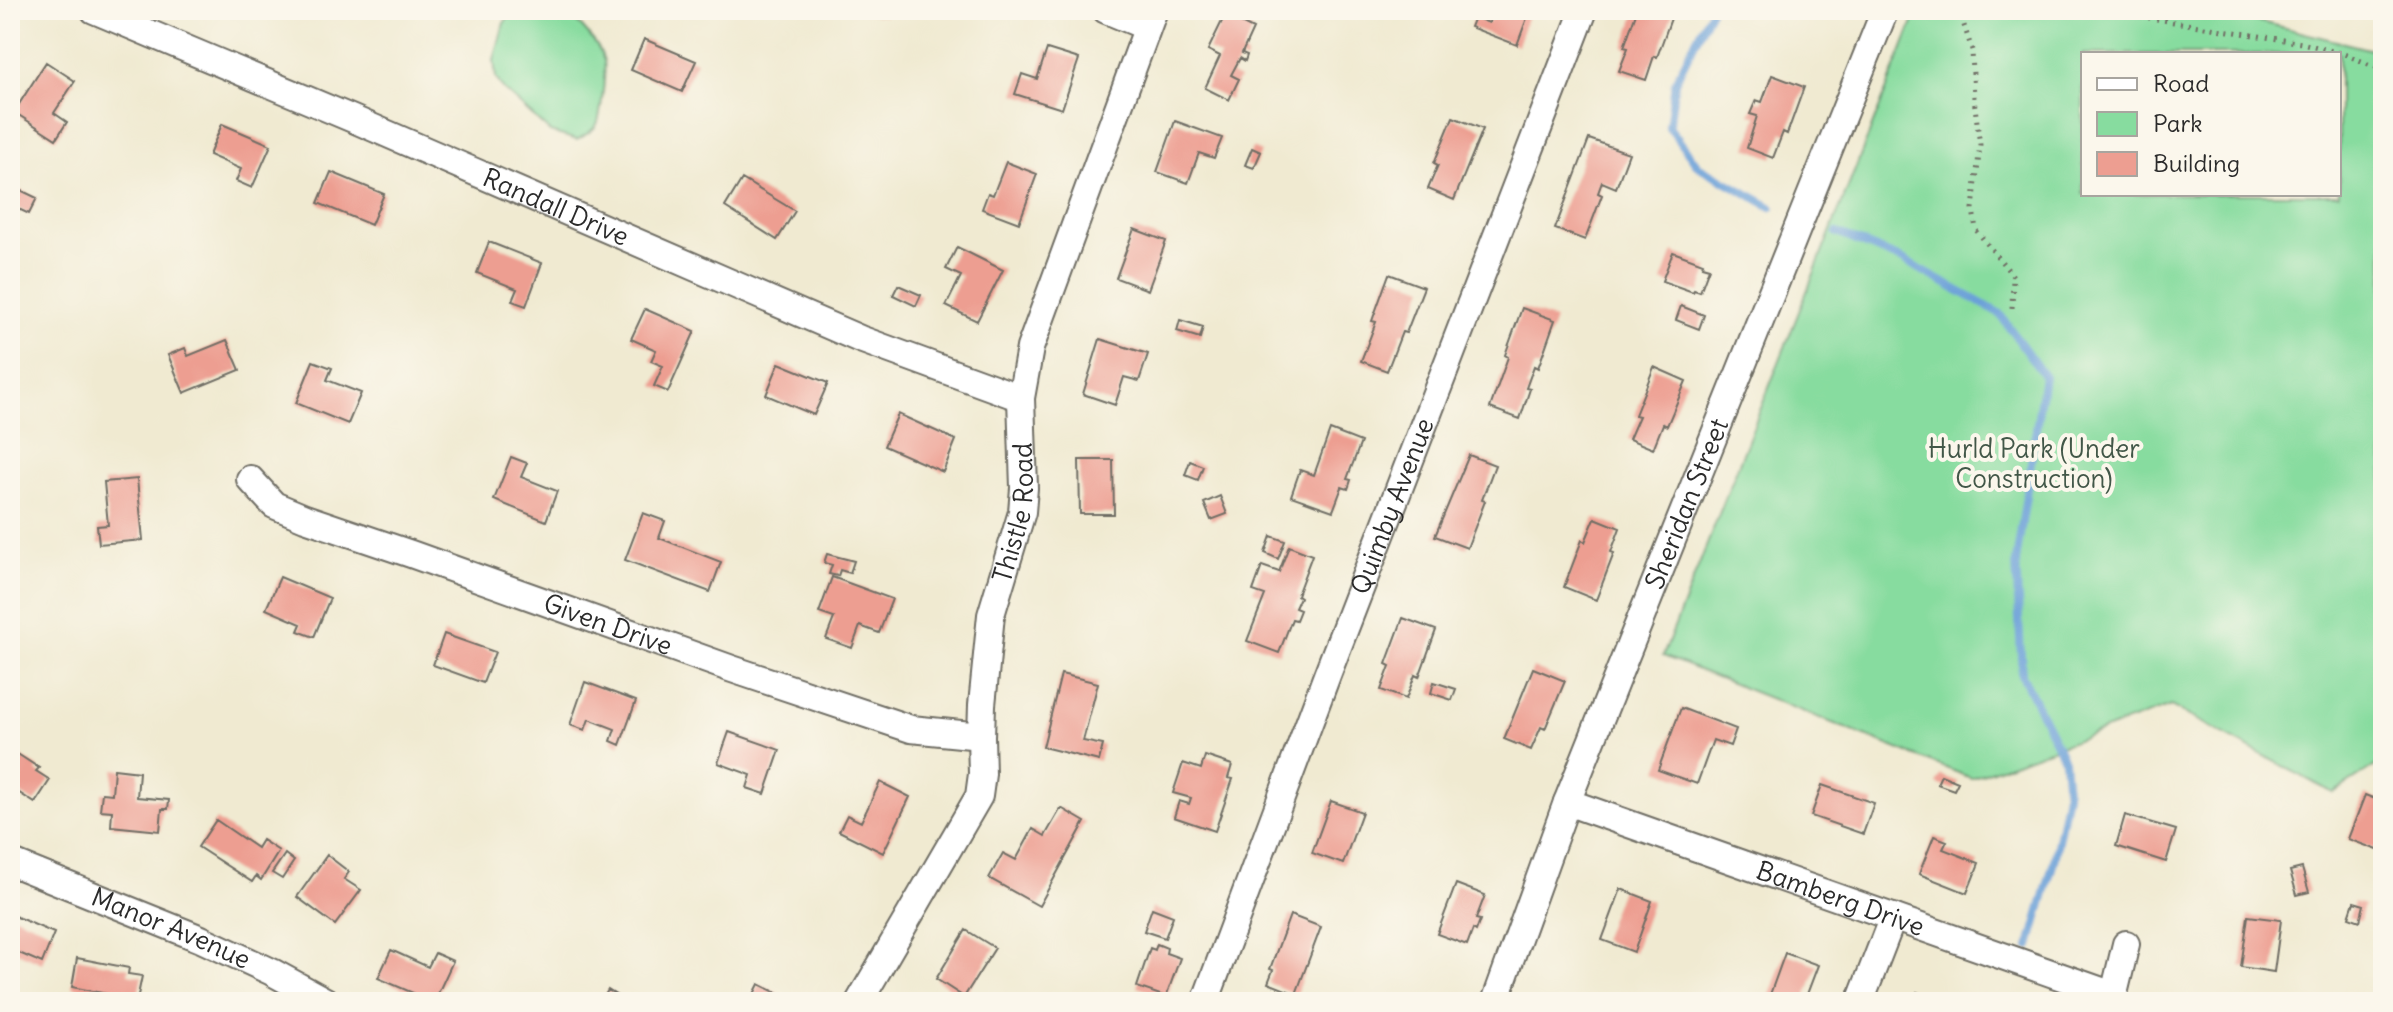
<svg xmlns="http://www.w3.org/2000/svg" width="2393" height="1012" font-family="Delius,sans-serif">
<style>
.green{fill:#87dc9f;stroke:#598465;stroke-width:2;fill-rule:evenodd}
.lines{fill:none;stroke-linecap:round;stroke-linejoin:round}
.stream{stroke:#6ba0d8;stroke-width:8}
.building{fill:#ed9e91}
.minor-casing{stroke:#706e65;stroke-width:30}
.path{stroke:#706e65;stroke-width:5;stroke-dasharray:2 6;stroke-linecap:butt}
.minor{stroke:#fff;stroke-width:26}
.labels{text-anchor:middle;stroke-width:8;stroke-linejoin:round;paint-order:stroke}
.street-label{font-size:26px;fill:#2b2b2b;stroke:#fbf7ec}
.park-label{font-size:26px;fill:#425748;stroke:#fbf7ec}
</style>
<rect width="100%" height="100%" fill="#fbf7ec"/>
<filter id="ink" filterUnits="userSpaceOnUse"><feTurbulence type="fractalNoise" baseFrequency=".0125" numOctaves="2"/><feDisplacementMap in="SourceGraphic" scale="16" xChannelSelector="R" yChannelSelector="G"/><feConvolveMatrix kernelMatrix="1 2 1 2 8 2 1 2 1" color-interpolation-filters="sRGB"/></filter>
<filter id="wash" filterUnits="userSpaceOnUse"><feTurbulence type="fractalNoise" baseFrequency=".006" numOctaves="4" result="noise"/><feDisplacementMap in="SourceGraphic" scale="32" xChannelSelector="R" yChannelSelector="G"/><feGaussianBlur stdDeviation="1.8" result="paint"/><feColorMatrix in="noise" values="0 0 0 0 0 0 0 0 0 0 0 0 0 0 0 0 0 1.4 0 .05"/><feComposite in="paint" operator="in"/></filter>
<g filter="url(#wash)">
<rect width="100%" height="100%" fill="#f0ead1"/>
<path class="green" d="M520 10C533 10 553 6 564 12 578 20 600 45 604 61 606 70 601 117 597 124 594 131 583 136 577 140L550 132 503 89 496 78 494 60 504 23 512 13Z
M1918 10H2213L2376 51 2383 56V761L2333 793 2171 706 1971 778 1663 656ZM2339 54V194H2083V54Z"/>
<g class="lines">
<path class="stream" d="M1711 10 1675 82 1669 127 1698 166 1771 207
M1837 233 1903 260 1999 313 2044 376 2016 562 2022 675 2064 760 2067 794 2054 861 2030 946
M2017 1002V1000"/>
</g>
<g id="blocks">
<path class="building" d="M854 10H886L885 16 854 12Z
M1494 10H1530L1517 45 1470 27 1474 17 1489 23Z
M1637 10H1674L1657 57 1654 56 1646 80 1619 71 1628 48 1624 47Z
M1225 15 1253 29 1242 53 1247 55 1245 61 1240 58 1231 75 1239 79 1229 100 1205 88 1220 56 1208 50Z
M644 39 696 61 682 92 631 70Z
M1047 49 1079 59 1062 109 1015 94 1022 74 1037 79Z
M46 62 75 81 54 113 67 122 56 139 14 112Z
M1772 75 1804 87 1787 134 1783 132 1773 158 1747 148 1757 116 1750 114 1756 100 1762 102Z
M1453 117 1483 129 1454 200 1428 189 1438 165 1434 163Z
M1175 121 1222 138 1214 158 1199 153 1188 183 1157 172Z
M222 124 271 145 252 188 236 181 241 169 209 155Z
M1589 139 1629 153 1616 188 1602 182 1598 193 1602 195 1585 240 1555 229Z
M1252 148 1261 152 1254 168 1245 165Z
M1006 162 1037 174 1019 223 982 209 988 193 993 195Z
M331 172 384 194 371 225 318 203Z
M742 179 795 211 777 240 725 207Z
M10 185 37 198 29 214 10 205Z
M1134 229 1166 241 1148 290 1116 278Z
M489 242 542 263 526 306 512 301 517 289 477 273Z
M957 247 1003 270 977 321 946 306 961 276 946 269Z
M1673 252 1703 263 1702 266 1709 268 1700 292 1694 290 1693 292 1662 281Z
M1389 274 1424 287 1406 333 1402 332 1387 371 1361 361 1376 322 1372 321Z
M898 285 921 295 916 306 893 295Z
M1681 306 1704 315 1699 329 1676 320Z
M1522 308 1555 320 1538 368 1534 366 1526 388 1530 389 1520 419 1490 408 1508 357 1505 355Z
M645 309 695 331 668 392 654 386 663 366 651 361 656 350 631 339Z
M1180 320 1203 327 1200 338 1177 331Z
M1100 339 1148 354 1139 381 1124 377 1115 405 1083 394Z
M227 340 240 370 184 393 168 355 185 348 188 356Z
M313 361 332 368 327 380 361 393 348 424 296 403Z
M779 363 828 383 814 415 766 395Z
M1654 367 1686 381 1667 426 1663 424 1653 449 1629 439 1639 416 1635 415Z
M898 414 956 440 943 472 884 446Z
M1330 430 1361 442 1347 479 1351 480 1348 489 1342 487 1333 511 1291 496 1300 470 1314 475Z
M1469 455 1495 465 1482 500 1485 501 1467 548 1435 536Z
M511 457 527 463 521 477 557 491 546 521 494 500Z
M1079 460H1113L1114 514H1080Z
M1190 461 1203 466 1198 480 1185 475Z
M137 479 143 540 99 544 97 526 108 525 104 482Z
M1220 496 1227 514 1211 520 1204 503Z
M643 513 665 521 659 538 721 562 710 592 625 560Z
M1595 518 1620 528 1611 552 1614 553 1596 600 1564 587 1582 540 1585 542Z
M1271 536 1285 541 1278 559 1265 553Z
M1289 546 1312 555 1297 595 1300 597 1295 608 1300 610 1296 620 1292 619 1279 653 1247 641 1265 595 1253 591 1262 566 1279 572Z
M827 554 854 561 850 573 840 570 838 576 829 574 832 565 824 563Z
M280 577 330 598 314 637 298 631 301 624 266 609Z
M832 577 892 599 879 633 860 626 852 648 826 639 834 618 819 613Z
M1403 618 1436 630 1419 677 1415 675 1406 699 1381 690 1390 666 1386 664Z
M444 634 495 652 483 683 433 665Z
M1533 668 1565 681 1545 729 1541 727 1531 750 1504 739Z
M1061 674 1098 683 1083 741 1103 745 1099 761 1043 747Z
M585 682 636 701 620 745 611 741 615 729 589 719 585 730 570 725Z
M1434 682 1456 689 1452 700 1431 693Z
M1681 708 1736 729 1730 746 1713 740 1697 784 1658 770Z
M729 732 780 750 765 794 747 788 751 775 718 763Z
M10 749 39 768 36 771 50 780 35 803 10 787Z
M1205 756 1232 765 1228 778 1233 779 1215 831 1174 817 1179 801 1189 804 1191 798 1173 793 1183 763 1201 769Z
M114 769 139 772 137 797 169 800 168 809H162L160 831 111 826 112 811 100 810 102 793 112 794Z
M1941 775 1958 782 1954 790 1937 784Z
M880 782 910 797 883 853 839 831 847 815 861 822Z
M1822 785 1874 803 1863 834 1811 816Z
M2365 795 2383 802V852L2348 839Z
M1331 801 1362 812 1343 864 1312 853Z
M1061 808 1085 822 1039 906 989 878 1003 853 1016 860 1033 829 1045 836Z
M2125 815 2176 830 2166 862 2116 846Z
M216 820 257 848 262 840 279 851 261 880 256 876 252 882 198 847Z
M1934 836 1947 841 1943 849 1979 863 1967 893 1919 874Z
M285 854 294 861 282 879 272 873Z
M327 855 349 872 344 879 361 890 335 925 297 897Z
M2302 868 2309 892 2297 895 2290 871Z
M1456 884 1485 895 1476 919 1480 920 1476 931 1473 929 1467 945 1437 934Z
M1621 889 1652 901 1634 952 1602 940Z
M2354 902 2364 905 2360 921 2349 917Z
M1152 908 1173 916 1165 938 1144 931Z
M10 914 54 933 42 963 10 949Z
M1290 915 1321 927 1296 994 1268 983 1273 970 1270 969Z
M2248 916 2281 920 2274 972 2241 967Z
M966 930 995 948 964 997 936 979Z
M1157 944 1167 948 1166 953 1180 958 1166 997 1137 987 1150 948 1155 950Z
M391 950 428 967 435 953 453 961 434 1002 378 978Z
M1785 953 1818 965 1804 1002H1756L1758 997 1768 1000Z
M77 958 129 968 128 974 142 976 137 1000 72 987Z
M759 984 795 1002H750Z
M608 990 627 1002H601Z
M1917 992 1942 1002H1913Z"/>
</g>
</g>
<g filter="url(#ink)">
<use href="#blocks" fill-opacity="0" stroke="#706e65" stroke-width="2"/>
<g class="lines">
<g class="minor-casing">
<g id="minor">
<path id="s1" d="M94 10 353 119 860 339 1021 398"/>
<path d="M1106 10 1147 27"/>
<path id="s2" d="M250 479 274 505 305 518 411 554 732 669 911 729 981 736"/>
<path id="s3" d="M1567 802 2113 995"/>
<path id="s4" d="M10 862 201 939 272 972 327 1002"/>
<path id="s5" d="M859 1002 979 796 982 774 981 736 982 705 991 615 1022 512 1024 488 1021 398 1030 348 1154 10"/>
<path id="s6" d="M1205 1002 1327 675 1584 10"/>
<path id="s7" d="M1495 1002 1567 802 1885 10"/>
<path d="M1860 1002 1893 917"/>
<path d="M2112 1002 2126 944"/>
</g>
</g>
<path class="path" d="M1959 10 1972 50 1974 99 1980 145 1973 209 1976 230 2013 276 2012 309
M2101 10 2302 43 2344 54 2383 70"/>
<use href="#minor" class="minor"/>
</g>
</g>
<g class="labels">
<g class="street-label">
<text dy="9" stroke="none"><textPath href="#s1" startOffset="502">Randall Drive</textPath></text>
<text dy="9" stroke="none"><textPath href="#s7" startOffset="534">Sheridan Street</textPath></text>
<text dy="9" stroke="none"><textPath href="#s6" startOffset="530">Quimby Avenue</textPath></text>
<text dy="9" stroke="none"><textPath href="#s5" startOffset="526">Thistle Road</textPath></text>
<text dy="9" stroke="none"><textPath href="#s2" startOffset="390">Given Drive</textPath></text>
<text dy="9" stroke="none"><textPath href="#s3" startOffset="290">Bamberg Drive</textPath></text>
<text dy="9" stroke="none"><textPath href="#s4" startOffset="174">Manor Avenue</textPath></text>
</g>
<g class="park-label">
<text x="2034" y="458">Hurld Park (Under<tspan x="2034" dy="30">Construction)</tspan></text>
</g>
</g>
<rect width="2393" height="1012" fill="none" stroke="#fbf7ec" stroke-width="40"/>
<rect x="2081" y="52" width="260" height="144" fill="#fbf7ec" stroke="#a8a59f" stroke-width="2"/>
<rect x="2097" y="78" width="40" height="12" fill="#ffffff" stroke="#a8a59f" stroke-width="2"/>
<text x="2153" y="92" font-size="24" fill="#2b2b2b">Road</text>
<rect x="2097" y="112" width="40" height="24" fill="#87dc9f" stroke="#a8a59f" stroke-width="2"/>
<text x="2153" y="132" font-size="24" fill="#2b2b2b">Park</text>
<rect x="2097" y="152" width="40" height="24" fill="#ed9e91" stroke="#a8a59f" stroke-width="2"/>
<text x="2153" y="172" font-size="24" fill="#2b2b2b">Building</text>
</svg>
